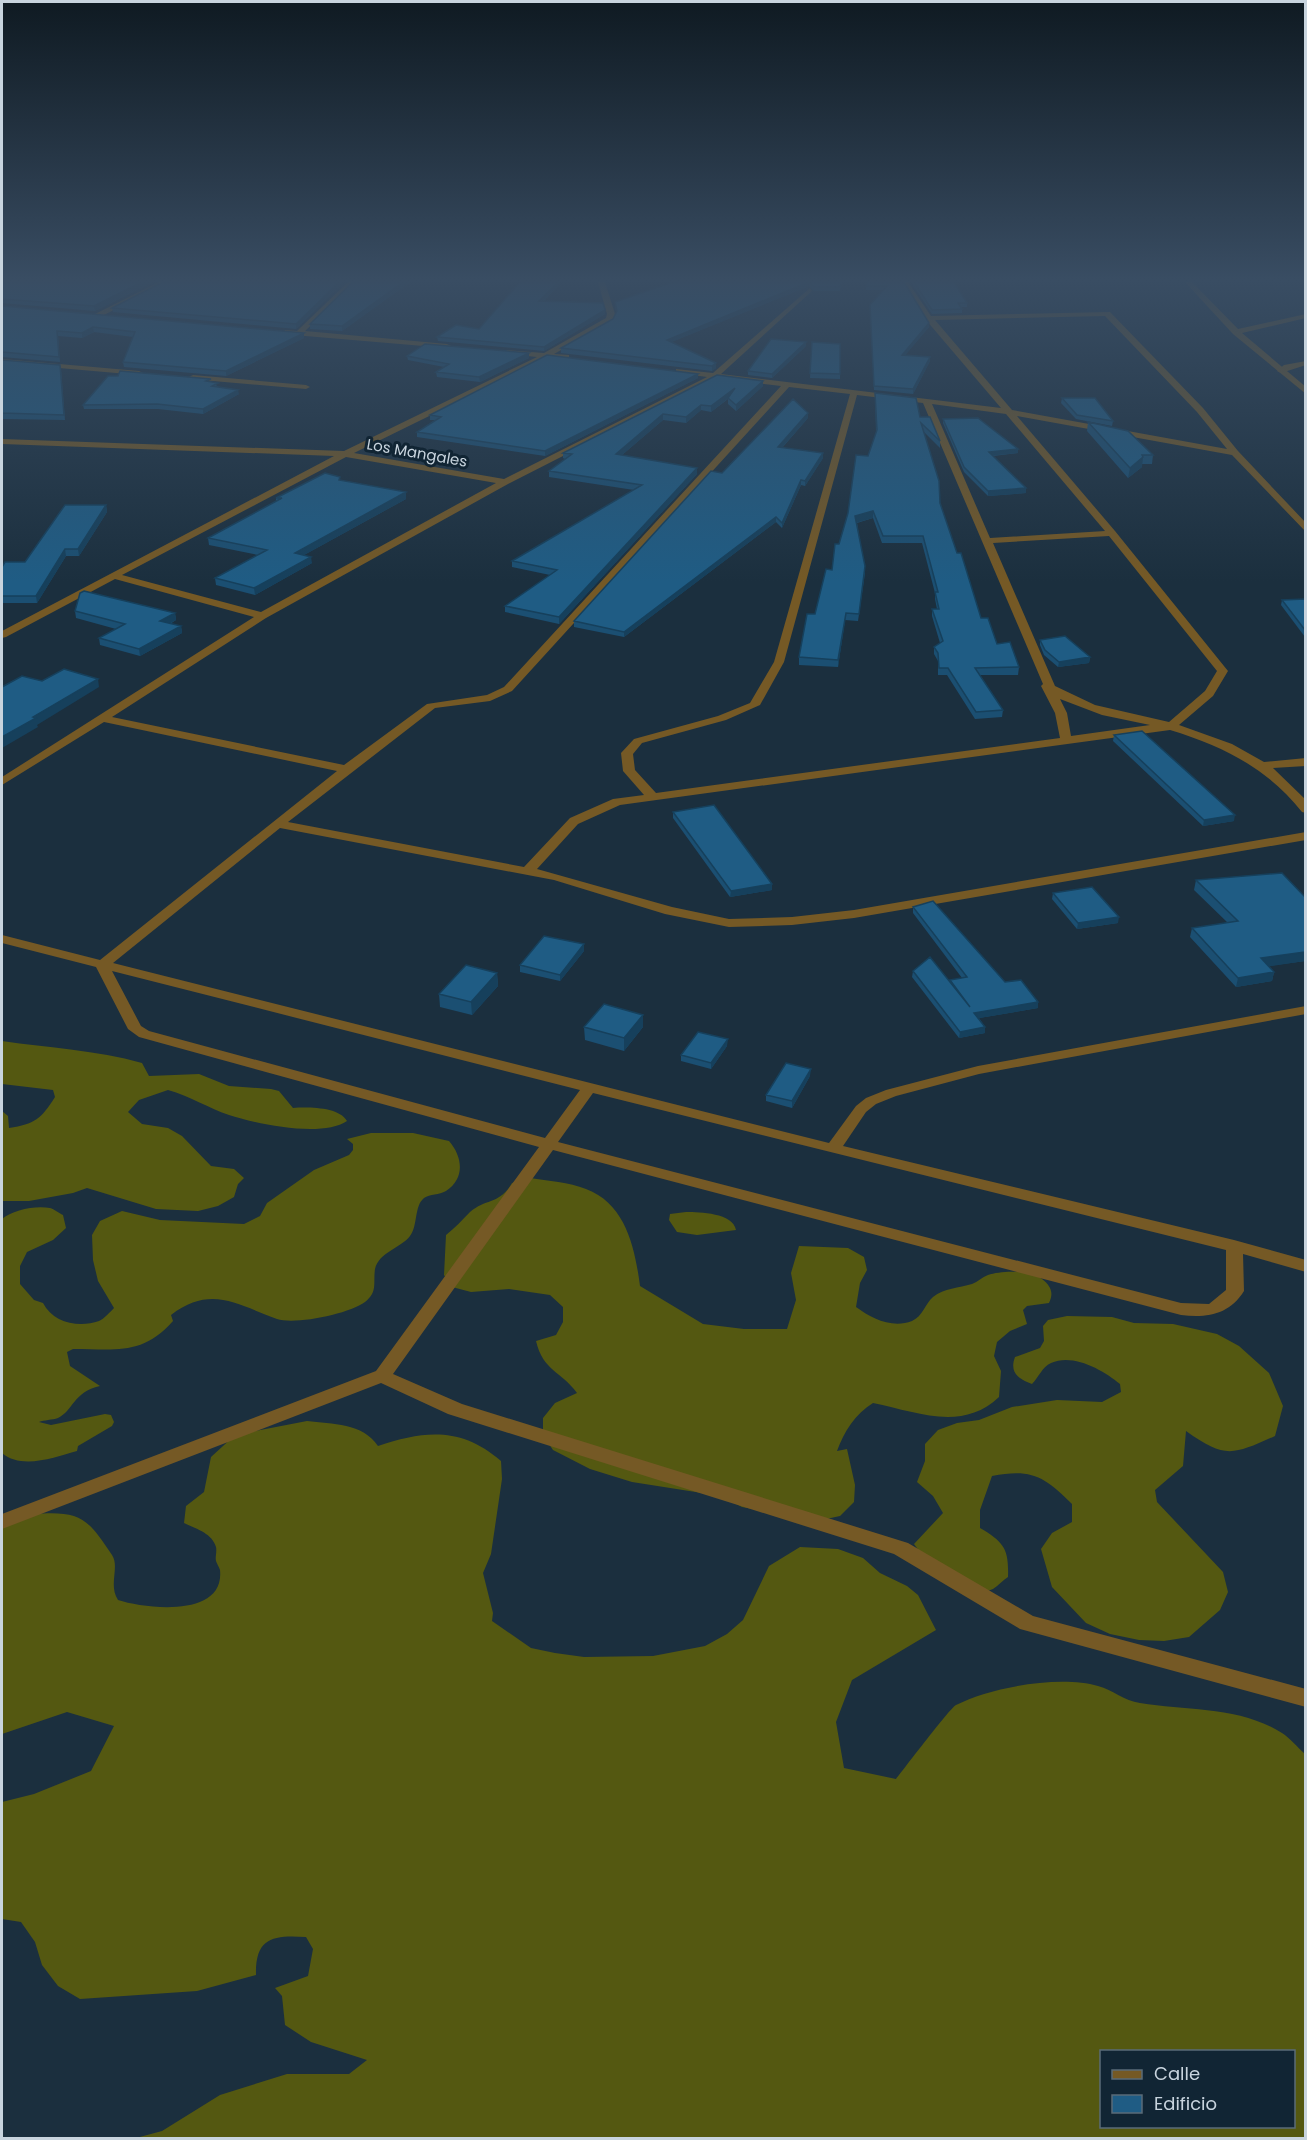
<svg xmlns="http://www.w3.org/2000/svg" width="1307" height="2140" font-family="Poppins,sans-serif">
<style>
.forest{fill:#545811;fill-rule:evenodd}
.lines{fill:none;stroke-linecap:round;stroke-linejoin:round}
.lane{fill:#755925;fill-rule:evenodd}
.street{fill:#755925;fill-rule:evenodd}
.wall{fill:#1b4f72}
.shaded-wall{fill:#16405c}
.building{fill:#1f5c84;stroke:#16405c;stroke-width:1.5}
.labels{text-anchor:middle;stroke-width:6;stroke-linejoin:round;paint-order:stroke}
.far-street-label{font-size:15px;fill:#c8d4de;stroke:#112534}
</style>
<rect width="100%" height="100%" fill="#1b2f3e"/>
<path class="forest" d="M2 1041C49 1048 96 1050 142 1063L149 1076 199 1074 229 1086 271 1089 279 1091 293 1108C309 1107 339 1107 347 1121 322 1138 257 1124 229 1115 208 1108 190 1096 168 1090L139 1100 128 1112 142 1124 168 1128 182 1136 211 1166 234 1169 244 1178 238 1184 234 1197 218 1206 198 1211 156 1209 87 1188 73 1193 29 1201H2V1111L8 1116 9 1128C35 1124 41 1119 55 1097L53 1090 2 1084Z
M371 1133H413L449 1141C463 1157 465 1179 446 1191 439 1195 430 1194 424 1198 414 1206 418 1226 410 1236 401 1248 379 1252 375 1269 373 1283 378 1292 365 1302 349 1314 295 1325 277 1319 236 1304 211 1285 171 1315L173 1321C142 1356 115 1349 73 1349L67 1352 70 1366 100 1386C73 1392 73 1411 58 1418 52 1420 44 1420 39 1422L51 1425 105 1414 111 1415 114 1422 112 1426 78 1446 77 1451C55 1457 22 1470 2 1453V1219C12 1210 36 1205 50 1208 54 1209 59 1213 63 1215L66 1228 53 1240 27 1252 20 1266V1284L34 1300 43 1303C53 1323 79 1328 99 1321 104 1319 110 1312 114 1308L98 1281 93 1260 92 1235 100 1221 122 1211 160 1220 244 1224 260 1216 267 1203 314 1170 349 1155 353 1150V1144L347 1139Z
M530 1178C548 1181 569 1182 586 1189 626 1204 635 1248 640 1286L703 1324 744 1329H787L796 1300 791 1273 799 1246 848 1248 864 1257 867 1270 860 1283 856 1307C871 1318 892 1329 912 1321 923 1316 925 1304 933 1297 944 1288 959 1288 972 1284 978 1282 982 1277 988 1275 1002 1270 1031 1270 1042 1279 1051 1286 1054 1293 1049 1303L1027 1306 1023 1310 1027 1324 1010 1331 997 1342 994 1356 1001 1371 999 1397C962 1432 917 1412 873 1403 855 1414 844 1432 837 1451L847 1449 855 1485 854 1502 840 1516 817 1521 742 1507 721 1496 632 1482 590 1469 553 1450 543 1435V1418L555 1403 577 1393C561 1371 543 1371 536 1341L556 1335 563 1322V1307L550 1295 509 1289 471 1292 452 1287 444 1275 446 1235C455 1228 462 1220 470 1212 486 1198 499 1205 512 1183Z
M686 1212C700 1212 733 1213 736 1230L697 1235 677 1232 669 1220 670 1214Z
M1067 1316 1112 1317 1134 1323 1173 1324 1217 1334 1239 1346 1269 1373 1283 1406 1275 1436C1233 1455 1225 1459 1186 1431L1183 1466 1155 1490 1157 1502 1223 1572 1228 1592 1220 1610 1189 1637 1164 1641 1139 1640 1110 1634 1086 1623 1052 1587 1041 1549 1052 1533 1072 1522V1504C1045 1477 1032 1468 992 1476L980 1510V1528C1004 1542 1009 1549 1008 1577 1003 1580 998 1586 993 1589 963 1603 929 1565 914 1544L943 1513 933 1496 917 1482 925 1461V1444L938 1430 957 1423 979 1420 1012 1407 1057 1400 1102 1402 1121 1392 1120 1384C1103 1370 1073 1353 1051 1363 1042 1367 1039 1377 1032 1384 1019 1379 1009 1373 1015 1357L1040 1348 1044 1341 1043 1326 1048 1320Z
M307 1421C332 1424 363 1423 378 1446 425 1430 462 1427 501 1461L502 1479 491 1554 483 1573 493 1613 492 1621 531 1648 555 1653 584 1657 653 1656 705 1646 727 1634 743 1620 769 1566 800 1547 838 1549 863 1558 880 1573 907 1586 918 1595 936 1630 852 1680 836 1722 844 1768 896 1779C905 1768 949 1709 956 1705 991 1687 1060 1675 1098 1686 1113 1690 1124 1701 1140 1703 1188 1711 1239 1706 1282 1733 1290 1738 1297 1747 1305 1754V2138H136L162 2131 220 2095 287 2074H349L367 2060 311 2042 285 2025 282 1996 275 1988 308 1976 313 1949 306 1937C274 1935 255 1937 256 1975L197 1991 80 1999 58 1986 42 1965 35 1942 21 1922 2 1919V1802L34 1794 91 1771 114 1726 67 1712 2 1734V1517C12 1513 23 1514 34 1514 80 1511 87 1517 112 1555 120 1567 108 1585 118 1600 146 1609 225 1618 220 1570 219 1567 217 1564 216 1561 215 1557 217 1552 216 1547 212 1533 196 1529 184 1523L186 1506 204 1492 211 1457 235 1435ZM1102 2052H1294V2126H1102Z"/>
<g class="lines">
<path class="lane" d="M1306 361V365L1281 373 1277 371 1284 365Z"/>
<path class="street" d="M159 282H169L100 317 93 315Z
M348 282H356L305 331 447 344 451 346 447 348 282 334 285 330 297 331Z
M598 282H605L615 314 612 321 554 354 569 355V359L547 358 354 453 504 479 707 377 679 373H676V369L713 373 810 288 812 291 721 374 1001 408 926 320 901 282H908L931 316 1110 312 1203 408 1238 451 1306 523V532L1232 455 1017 416 1115 531 1228 671 1213 696 1179 725 1232 744 1264 762 1306 758V766L1273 768 1306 800V813L1302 812C1267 768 1223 746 1170 730L620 805 578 824 537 869 672 907 729 919 792 917 854 910 1306 832V840L854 918 792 925 729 927 665 914 554 880 280 828 113 963 829 1143 856 1106 866 1098 886 1090 978 1066 1306 1006V1014L979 1074 896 1096 876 1104 866 1112 843 1146 1234 1240 1306 1260V1272L1243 1254 1244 1291C1229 1315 1207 1318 1181 1315L553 1150 393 1374 462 1404 908 1543 1033 1616 1306 1689V1707L1020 1629 894 1554 448 1414 381 1383 2 1529V1514L376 1371 539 1147 139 1037 128 1029 96 967 2 943V935L100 960 337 771 104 722 2 785V777L254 617 115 579 6 637 2 638V631L334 456 2 444V439L344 451 537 357 509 354 506 350 544 353 606 318 607 314ZM1105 316 1197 412 1227 449 1012 410 935 320ZM716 378 781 386 504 687 487 695 427 704 344 765 112 717 266 618 508 484ZM789 387 850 394 774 662 750 703 718 716 634 739 621 753 623 771 644 795 613 799 570 818 524 867 288 822 435 708 490 701 512 691ZM857 395 923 403 1043 684 1041 686 1055 713 1060 738 656 793 635 770 633 754 642 743 726 720 760 705 784 662ZM932 404 1006 414 1105 531 990 538ZM346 457 496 483 261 612 122 575ZM1109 536 1217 671 1205 691 1169 722 1095 705 1055 686 993 543ZM1060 699 1102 715 1150 725 1071 736 1067 713ZM112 971 580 1090 545 1138 149 1031 141 1026ZM593 1093 1226 1250V1290L1209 1304 1181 1303 558 1142Z
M1185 282H1192L1238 329 1306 314V318L1242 333 1306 387V394L1233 334Z
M2 359 139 371 143 373 139 375 2 363Z
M193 375 306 385 310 387 306 389 190 379 189 377Z"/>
</g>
<path class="wall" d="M2 282H153L95 311 2 303Z
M344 282 296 329 113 312 112 308Z
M353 282H410L342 331 310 329V324Z
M520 282H562L543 302 605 314 544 351 438 341 437 337 479 329Z
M673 282H841L840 291H814L809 286 671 342 716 368 712 371 561 353V348L613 319 616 312 615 302Z
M904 282 929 327 905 355 930 361 913 394 874 390 870 305 884 290H866V286Z
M911 282H954L967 303V307H961L962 309V313L932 314Z
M2 306 304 338 226 376 124 367 123 362 133 337 94 332 82 338 58 336 60 362 2 357Z
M812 342 840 344V379L810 378Z
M806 346 772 378 748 375V371Z
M407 356 529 358 480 382 437 377 436 372 444 367 408 360Z
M2 360 61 370 65 420 2 419Z
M717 375 763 381V386L736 411 728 404V399L711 412 701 410 686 423 663 420 622 455 697 474 559 624 505 612V606L550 575 512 567V561L634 490 549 477V471L565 459 563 458V453Z
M118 376 211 382 219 387 239 394 203 414 158 409H84L83 405Z
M698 378 545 456 417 437V432L435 420H430V415Z
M875 393 920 417 940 441V448L924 432 940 503 957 553 981 618 997 644 1019 667 1018 675H980L1003 710 1002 717 975 719 947 675H938V661L934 654V647L940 643 932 616V609H937L935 599V593L922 543H882L873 518 857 523 865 573 858 621 845 620 838 667 799 665V657L832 570 839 544 876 432Z
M1062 398 1113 421 1112 426 1076 419 1061 403Z
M808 418 782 448 823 458 805 486 801 485 782 528 776 522 624 637 574 627V621L722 473Z
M943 419 1018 453 993 456 1026 493 988 496 964 472 943 423Z
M1088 422 1153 455 1152 464H1142V467L1128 478 1087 431Z
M340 477V480L406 492V499L304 555 312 563 255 595 216 585 215 578 258 555 209 545 208 538 276 502V498Z
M106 505 107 512 79 556H66L37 603H2V567L25 562Z
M1305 599V637L1281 605 1282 600Z
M75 611 175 613 176 620 170 624 181 626 182 633 140 656 100 645 99 638 116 629 76 618Z
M1040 640 1090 657 1089 663 1058 667 1044 655 1040 645Z
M1114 735 1234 821 1203 826 1113 741Z
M673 812 772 884V890L730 897 673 818Z
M1196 880 1305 897V961L1268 966 1274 972 1272 981 1236 987 1190 937 1192 928 1228 923 1194 890Z
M1053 893 1118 923 1077 929 1052 899Z
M913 907 1005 982 1038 1008 979 1018 985 1027V1033L959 1038 912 977 913 971 950 982V980L962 978 913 913Z
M584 951 560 981 520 972V965Z
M497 973 498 986 472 1015 440 1007 439 994Z
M584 1027H643L624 1051 585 1040Z
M727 1046 711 1069 681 1061V1055Z
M810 1076 792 1108 766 1101V1095Z"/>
<path class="shaded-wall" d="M142 282H153L95 311 94 306Z
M339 282H344L296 329V324Z
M403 282H410L342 331V326Z
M558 282H562L539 305V301Z
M809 282V286L667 344V340Z
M605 310V314L544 351V347Z
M929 323V327L902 359V355Z
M93 327 94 332 82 338V333Z
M304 333V338L226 376V371Z
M806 342V346L772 378V374Z
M529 353V358L480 382 479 377Z
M930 357V361L913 394V389Z
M716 363V368L712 371V366Z
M698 374V378L545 456V451Z
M763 381V386L736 411V405Z
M735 388V393L711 412V406Z
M238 390 239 394 203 414V409Z
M701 405V410L686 423V417Z
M808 413V418L778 452V447Z
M663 414V420L616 460V454Z
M1018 449V453L988 456 989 452Z
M823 453V458L805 486V481Z
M1143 457 1142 467 1128 478 1130 468Z
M697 468V474L559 624V617Z
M801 480V485L782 528V523Z
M1026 488V493L988 496V491Z
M406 492V499L295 560V553Z
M106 505 107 512 79 556 78 549Z
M873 511V518L855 523V516Z
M776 517V522L624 637V632Z
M65 549 66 556 37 603 36 596Z
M311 557 312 563 255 595 254 588Z
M175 613 176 620 161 628 160 621Z
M846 613 845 620 838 667V660Z
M181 626 182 633 140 656 139 649Z
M1090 657 1089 663 1058 667 1059 662Z
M98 679 99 687 37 725 38 727 2 748V737L33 717Z
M1235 815 1234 821 1203 826 1204 820Z
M772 884V890L730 897 731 891Z
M1119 917 1118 923 1077 929 1078 923Z
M584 944V951L560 981V975Z
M1305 952V961L1259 968 1261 958Z
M1274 972 1272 981 1236 987 1238 978Z
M497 973 498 986 472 1015 471 1002Z
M1038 1002V1008L974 1019V1013Z
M643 1015V1027L624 1051V1038Z
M985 1027V1033L959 1038 960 1032Z
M728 1039 727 1046 711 1069V1063Z
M811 1069 810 1076 792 1108V1101Z"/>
<path class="building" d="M2 282H142L94 306 2 299Z
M163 282H339L296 324 112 308Z
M353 282H403L342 326 310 324Z
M520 282H558L539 301 603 303 605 310 544 347 437 337 456 325 479 329Z
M673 282H809L667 340 716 363 712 366 561 348 613 319 617 311 615 302Z
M809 282H841L840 287H814Z
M868 282H904L929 323 902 355 930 357 913 389 874 386 870 305 887 286H866Z
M914 282H954L967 303H958L962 309 932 310Z
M2 306 304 333 226 371 123 362 135 332 93 327 82 333 57 331 59 357 2 352Z
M771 339 806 342 772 374 748 371Z
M812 342 840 344V374L810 373Z
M425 344 529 353 479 377 436 372 449 364 407 356Z
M547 355 698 374 545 451 417 432 441 417 430 415Z
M2 360 60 365 64 415 2 413Z
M120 371 211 379 206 381 218 383 212 386 238 390 203 409 157 404 83 405 108 376H118Z
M717 375 763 381 736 405 728 398 735 388 711 406 701 405 686 417 663 414 616 454 697 468 559 617 505 606 557 570 512 561 642 485 549 471 572 454 563 453Z
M875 393 916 398 920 417H930L940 441 921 423 939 481 940 503 957 553H961L981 618H988L997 644 1010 642 1019 667 975 668 1003 710 976 712 948 668H939L938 653 934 647 943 641 932 609H939L935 592H938L923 536H883L873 511 855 516 865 566 859 614 846 613 838 660 799 657 807 614H815L826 569 832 570 835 544H839L848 513 856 455 868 456 877 430Z
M1062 398H1095L1113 421 1077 415Z
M793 399 808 413 778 447 823 453 805 481 801 480 782 523 776 517 624 632 574 621 711 471 722 473Z
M978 418 1018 449 989 452 1026 488 988 491 964 467 943 419Z
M1088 422 1128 431 1153 455H1142L1143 457 1130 468Z
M325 473 340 477 339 480 406 492 295 553 311 557 254 588 215 578 267 550 208 538 282 498H276Z
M65 505H106L78 549H65L36 596H2V567L5 562H25Z
M84 591 175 613 160 621 181 626 139 649 99 638 125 624 75 611 80 593Z
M1305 599V630L1282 600Z
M1065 636 1090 657 1059 662 1045 650 1040 640Z
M64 669 98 679 33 717 36 718 2 737V687L22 676 42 681Z
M1142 731 1235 815 1204 820 1114 735Z
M714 805 772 884 731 891 673 812Z
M1282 873 1305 897V952L1261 958 1274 972 1238 978 1192 928 1238 921 1196 880Z
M1092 887 1119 917 1078 923 1053 893Z
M933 901 1005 982 1021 980 1038 1002 974 1013 985 1027 960 1032 913 971 930 957 970 1007 950 980 967 977 913 907Z
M544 936 584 944 560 975 520 965Z
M466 965 497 973 471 1002 439 994Z
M604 1004 643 1015 624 1038 584 1027Z
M698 1032 728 1039 711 1063 681 1055Z
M786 1063 811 1069 792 1101 766 1095Z"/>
<linearGradient id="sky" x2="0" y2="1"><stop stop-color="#0f1a22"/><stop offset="0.48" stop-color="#394d63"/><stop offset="1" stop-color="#394d63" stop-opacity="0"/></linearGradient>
<rect width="1307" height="582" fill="url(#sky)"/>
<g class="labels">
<g class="far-street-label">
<text transform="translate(417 453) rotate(10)" y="5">Los Mangales</text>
</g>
</g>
<rect width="1307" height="2140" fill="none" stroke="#c8d4de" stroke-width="6"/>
<rect x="1100" y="2050" width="195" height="78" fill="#112534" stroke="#5a6b78" stroke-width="1.5"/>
<rect x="1112" y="2070" width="30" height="9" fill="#755925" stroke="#5a6b78" stroke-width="1.5"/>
<text x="1154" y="2080" font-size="18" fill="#c8d4de">Calle</text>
<rect x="1112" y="2095" width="30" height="18" fill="#1f5c84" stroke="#5a6b78" stroke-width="1.5"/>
<text x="1154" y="2110" font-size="18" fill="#c8d4de">Edificio</text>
</svg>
